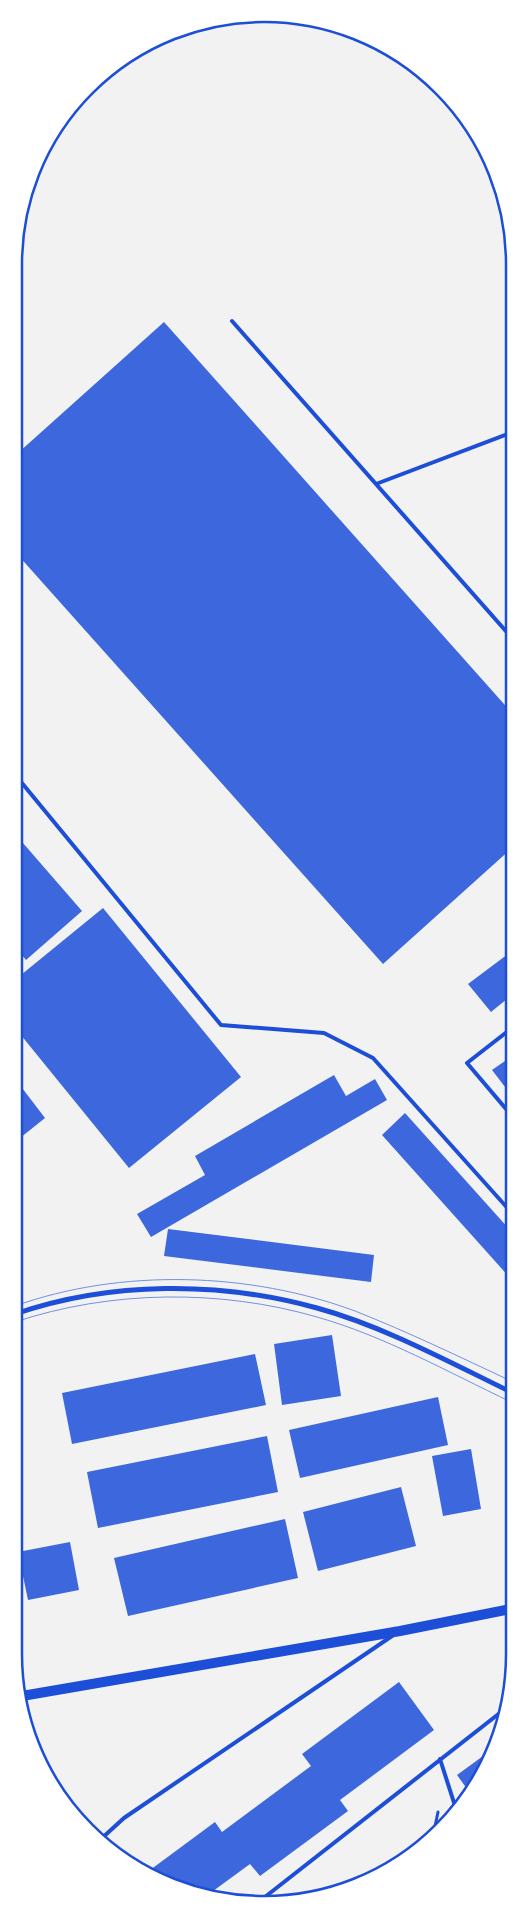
<svg xmlns="http://www.w3.org/2000/svg" width="529" height="1919" font-family="'Roboto Condensed',sans-serif">
<style>
.building{fill:#3d67dc}
.lines{fill:none;stroke-linecap:round;stroke-linejoin:round}
.path{stroke:#1d4ed8;stroke-width:3}
.service{stroke:#1d4ed8;stroke-width:4}
.minor{stroke:#1d4ed8;stroke-width:5}
.secondary{stroke:#1d4ed8;stroke-width:10}
.tram{stroke:#7290e2;stroke-width:1}
.rim{fill:none;stroke:#1d4ed8;stroke-width:2.5}
</style>
<rect width="100%" height="100%" fill="#f2f2f2"/>
<path class="building" d="M164 322 512 713V848L383 964 17 554 18 453Z
M16 835 82 911 26 960 16 948Z
M103 908 241 1077 129 1168 16 1029V979Z
M512 951V995L491 1012 468 984Z
M512 1056V1096L492 1070Z
M334 1075 346 1096 375 1079 387 1100 151 1237 137 1214 205 1175 195 1156Z
M16 1080 45 1118 15 1142Z
M405 1113 511 1231V1279L382 1135Z
M168 1229 374 1255 371 1282 164 1256Z
M332 1335 341 1396 282 1405 274 1344Z
M255 1354 266 1405 72 1444 62 1393Z
M438 1397 448 1445 300 1478 289 1430Z
M267 1436 278 1492 98 1528 87 1472Z
M471 1449 481 1509 443 1516 432 1456Z
M401 1487 416 1546 318 1571 303 1512Z
M285 1519 298 1578 128 1616 114 1558Z
M70 1542 79 1590 28 1600 18 1552Z
M399 1682 434 1730 340 1800 348 1811 260 1876 250 1864 209 1894 154 1880 146 1873 215 1822 222 1832 311 1766 302 1754Z
M494 1748 482 1780 470 1793 457 1775Z"/>
<g class="lines">
<path class="path" d="M433 1836 438 1812"/>
<path class="service" d="M232 321 512 638
M376 484 513 432
M17 777 221 1025 324 1033 373 1058 511 1212
M512 1116 467 1063 512 1028
M440 1759 456 1809
M101 1839 124 1818 392 1636
M256 1904 510 1705"/>
<path class="minor" d="M15 1314C111 1281 219 1281 317 1308 383 1326 449 1362 511 1392"/>
<path class="secondary" d="M22 1696 400 1631 511 1609"/>
<path class="tram" d="M15 1306C121 1268 250 1272 355 1311 408 1332 460 1357 511 1381
M15 1322C111 1290 220 1289 317 1317 384 1336 448 1372 511 1402"/>
</g>
<path d="M0 0H529V1919H0ZM264 22H264A242 242 0 0 1 506 264V1654A242 242 0 0 1 264 1896H264A242 242 0 0 1 22 1654V264A242 242 0 0 1 264 22Z" fill="#fff" fill-rule="evenodd"/>
<path class="rim" d="M264 22H264A242 242 0 0 1 506 264V1654A242 242 0 0 1 264 1896H264A242 242 0 0 1 22 1654V264A242 242 0 0 1 264 22Z"/>
</svg>
